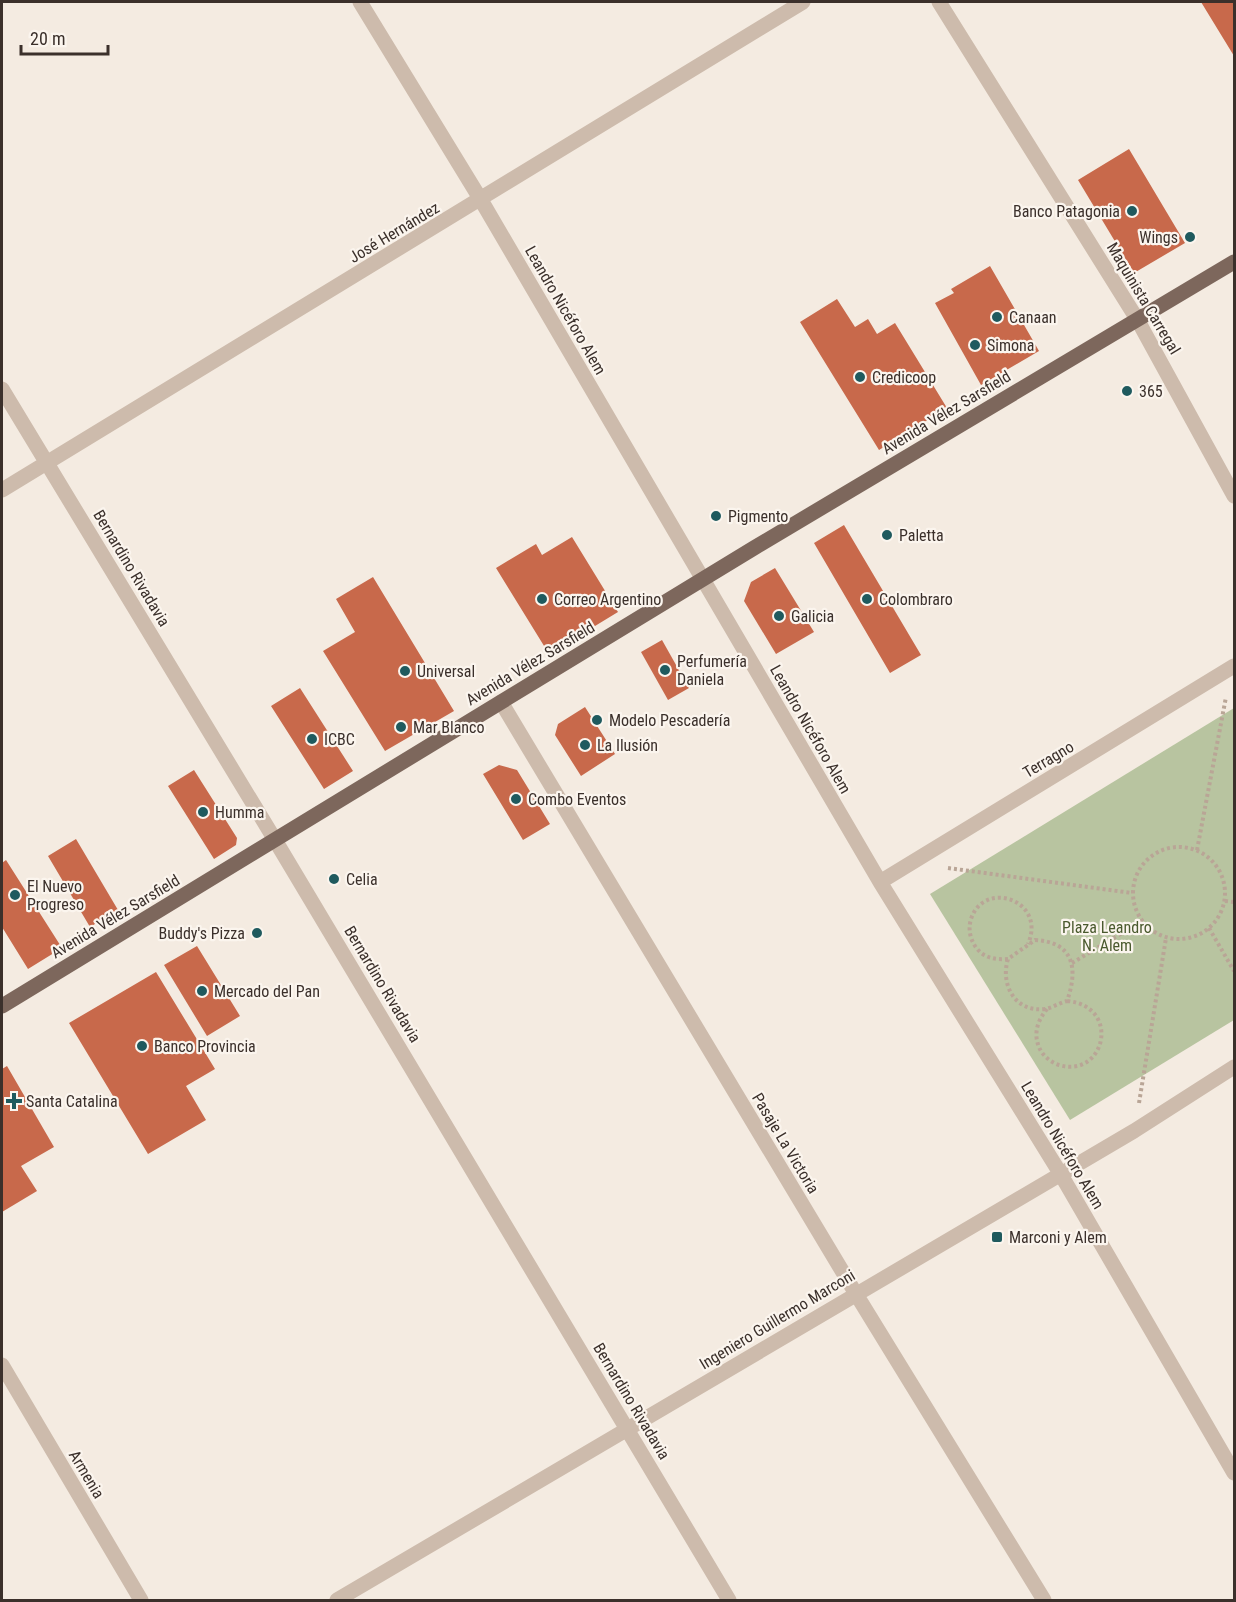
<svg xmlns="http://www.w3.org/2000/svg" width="1236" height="1602" font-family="'Roboto Condensed',sans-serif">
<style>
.green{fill:#b8c4a0}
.building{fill:#c8694b}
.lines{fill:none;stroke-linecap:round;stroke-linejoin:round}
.path{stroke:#b9a596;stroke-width:4;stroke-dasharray:3 3;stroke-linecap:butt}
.minor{stroke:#cdbbac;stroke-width:15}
.major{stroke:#7d675c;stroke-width:15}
.poi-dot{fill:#1f5a5e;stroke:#fbf5ee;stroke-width:2}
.labels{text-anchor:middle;stroke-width:4.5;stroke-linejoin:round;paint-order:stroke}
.poi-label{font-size:16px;fill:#3b302b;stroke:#fbf5ee;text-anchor:start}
.street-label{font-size:16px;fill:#3b302b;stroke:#fbf5ee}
.park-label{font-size:16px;fill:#4a5a2e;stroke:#fbf5ee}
</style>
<rect width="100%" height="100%" fill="#f4ebe1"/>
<path class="green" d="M1234 708V1020L1070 1120 930 894Z"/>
<path class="building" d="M1201 2H1234V56Z
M1129 149 1185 243 1134 273 1078 180Z
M990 266 1039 351 981 385 935 303 954 293 951 289Z
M837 299 855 327 868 319 877 334 895 323 947 408 879 450 800 322Z
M844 525 921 655 890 673 814 543Z
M572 537 618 612 549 654 496 568 536 544 542 555Z
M775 568 814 632 776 654 744 601 751 582Z
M373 577 454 711 385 751 323 651 355 632 336 599Z
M662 640 689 688 668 700 641 652Z
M300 688 353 771 324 789 271 706Z
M585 707 615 754 581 776 555 735 558 724Z
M499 765 517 770 550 824 523 840 483 774Z
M194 770 237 838 236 845 214 859 168 786Z
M76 839 118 910 90 927 48 856Z
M6 860 62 948 28 969 2 927V863Z
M197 946 240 1016 207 1036 164 965Z
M156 972 215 1069 186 1086 206 1120 148 1154 69 1023Z
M7 1066 54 1147 21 1166 37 1191 2 1212V1069Z"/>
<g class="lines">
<path class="path" d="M1133 893a46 46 0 1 1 92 0a46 46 0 1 1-92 0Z
M1197 850 1226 697
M948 868 1132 893
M1225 901 1234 902
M1209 928 1234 971
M1035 940C1075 942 1078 970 1067 1001 1059 1003 1052 1008 1045 1009 1015 1013 1000 984 1008 959Z
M1008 959C995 960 983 958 975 946 970 938 968 929 971 919 984 879 1047 900 1028 944
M1072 963 1142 921
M1047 1009C1038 1020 1033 1033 1039 1047 1042 1055 1050 1062 1059 1065 1105 1079 1122 1006 1067 1001
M1139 1103 1166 938"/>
<path class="minor" d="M360 2 481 200 880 882 1060 1173 1234 1473
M939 2 1137 319 1234 496
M2 389 275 840 729 1600
M2 490 803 2
M501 702 856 1294 1044 1600
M880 882 1234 666
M2 1365 141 1600
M337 1600 1134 1131 1234 1067"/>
<path class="major" d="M2 1006 754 548 1234 262"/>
</g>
<g class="poi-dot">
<circle cx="1132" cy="211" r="6"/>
<circle cx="1190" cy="237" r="6"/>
<circle cx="997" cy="317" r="6"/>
<circle cx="975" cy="345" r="6"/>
<circle cx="860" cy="377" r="6"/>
<circle cx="1127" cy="391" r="6"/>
<circle cx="716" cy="516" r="6"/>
<circle cx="887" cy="535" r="6"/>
<circle cx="542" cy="599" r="6"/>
<circle cx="867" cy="599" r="6"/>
<circle cx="779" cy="616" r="6"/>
<circle cx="665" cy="670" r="6"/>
<circle cx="405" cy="671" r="6"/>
<circle cx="597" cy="720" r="6"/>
<circle cx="401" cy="727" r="6"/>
<circle cx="312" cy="739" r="6"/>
<circle cx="585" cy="745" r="6"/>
<circle cx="516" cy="799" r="6"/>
<circle cx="203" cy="812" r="6"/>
<circle cx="334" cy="879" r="6"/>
<circle cx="15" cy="895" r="6"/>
<circle cx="257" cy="933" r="6"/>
<circle cx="202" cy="991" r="6"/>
<circle cx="142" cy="1046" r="6"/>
<path d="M11 1092h6v6h6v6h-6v6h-6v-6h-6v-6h6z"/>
<rect x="991" y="1231" width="12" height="12" rx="3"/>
</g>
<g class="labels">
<g class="poi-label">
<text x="1120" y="217" text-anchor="end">Banco Patagonia</text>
<text x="1178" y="243" text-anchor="end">Wings</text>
<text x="1009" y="323">Canaan</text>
<text x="987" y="351">Simona</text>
<text x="872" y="383">Credicoop</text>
<text x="1139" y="397">365</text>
<text x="728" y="522">Pigmento</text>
<text x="899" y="541">Paletta</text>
<text x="554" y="605">Correo Argentino</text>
<text x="879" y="605">Colombraro</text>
<text x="791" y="622">Galicia</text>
<text x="677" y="667">Perfumería<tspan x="677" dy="18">Daniela</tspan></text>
<text x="417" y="677">Universal</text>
<text x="609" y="726">Modelo Pescadería</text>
<text x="413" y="733">Mar Blanco</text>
<text x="324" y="745">ICBC</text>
<text x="597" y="751">La Ilusión</text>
<text x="528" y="805">Combo Eventos</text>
<text x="215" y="818">Humma</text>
<text x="346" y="885">Celia</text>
<text x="27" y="892">El Nuevo<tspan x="27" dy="18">Progreso</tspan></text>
<text x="245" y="939" text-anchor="end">Buddy's Pizza</text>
<text x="214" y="997">Mercado del Pan</text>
<text x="154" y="1052">Banco Provincia</text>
<text x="26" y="1107">Santa Catalina</text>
<text x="1009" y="1243">Marconi y Alem</text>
</g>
<g class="street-label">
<text transform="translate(394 232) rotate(-31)" y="6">José Hernández</text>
<text transform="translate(1144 298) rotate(59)" y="6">Maquinista Carregal</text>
<text transform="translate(566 310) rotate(60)" y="6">Leandro Nicéforo Alem</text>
<text transform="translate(946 412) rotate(-31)" y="6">Avenida Vélez Sarsfield</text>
<text transform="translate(132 568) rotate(59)" y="6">Bernardino Rivadavia</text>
<text transform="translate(530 663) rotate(-31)" y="6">Avenida Vélez Sarsfield</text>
<text transform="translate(811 729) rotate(60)" y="6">Leandro Nicéforo Alem</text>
<text transform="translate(1048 759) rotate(-31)" y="6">Terragno</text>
<text transform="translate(115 916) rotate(-31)" y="6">Avenida Vélez Sarsfield</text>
<text transform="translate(383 984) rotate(59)" y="6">Bernardino Rivadavia</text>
<text transform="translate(786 1143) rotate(59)" y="6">Pasaje La Victoria</text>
<text transform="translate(1063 1145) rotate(59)" y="6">Leandro Nicéforo Alem</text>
<text transform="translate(777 1319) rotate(-31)" y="6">Ingeniero Guillermo Marconi</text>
<text transform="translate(632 1401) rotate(59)" y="6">Bernardino Rivadavia</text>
<text transform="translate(87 1474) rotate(59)" y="6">Armenia</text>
</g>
<g class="park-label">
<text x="1107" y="933">Plaza Leandro<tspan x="1107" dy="18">N. Alem</tspan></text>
</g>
</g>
<rect width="1236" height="1602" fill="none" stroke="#3b302b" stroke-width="6"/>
<path d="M21 45v9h87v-9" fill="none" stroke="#3b302b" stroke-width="3"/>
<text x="30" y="45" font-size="18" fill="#3b302b" stroke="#fbf5ee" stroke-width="4.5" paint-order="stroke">20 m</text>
</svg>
